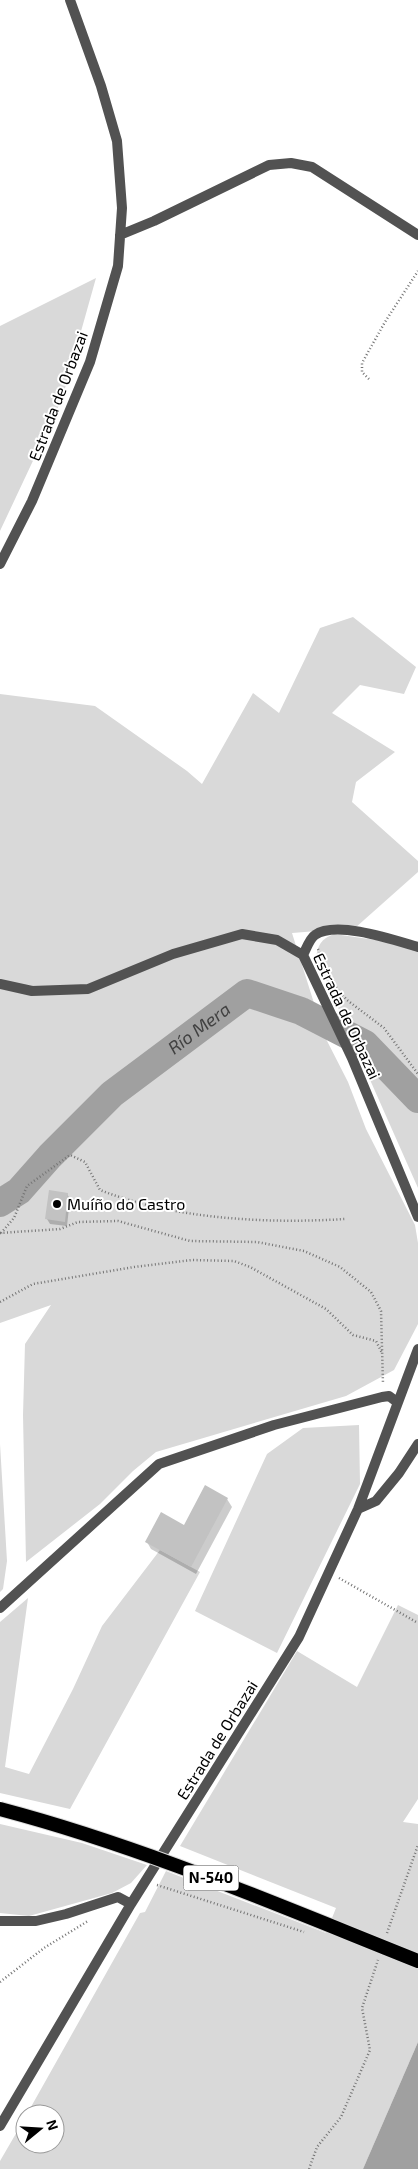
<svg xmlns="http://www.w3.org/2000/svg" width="418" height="2169" font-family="'Exo 2',sans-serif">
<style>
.green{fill:#d9d9d9}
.water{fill:#a0a0a0}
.shadow{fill:#0003}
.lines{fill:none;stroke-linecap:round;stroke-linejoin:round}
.river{stroke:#a0a0a0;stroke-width:28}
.building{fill:#c2c2c2}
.path{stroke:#747474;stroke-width:2.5;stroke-dasharray:1 2.5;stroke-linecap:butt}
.minor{stroke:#525252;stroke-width:10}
.trunk-bridge-casing{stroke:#dbdbdb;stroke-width:16;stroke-linecap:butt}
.trunk-bridge{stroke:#000;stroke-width:14}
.poi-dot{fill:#000;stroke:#fff;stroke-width:2}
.labels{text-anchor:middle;stroke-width:4;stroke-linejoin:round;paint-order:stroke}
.shield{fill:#fff;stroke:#4c4c4c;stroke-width:1}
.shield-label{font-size:15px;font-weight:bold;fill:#000}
.street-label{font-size:16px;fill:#000;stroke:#fff}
.poi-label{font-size:16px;fill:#000;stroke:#fff;text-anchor:start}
.water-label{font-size:18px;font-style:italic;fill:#414141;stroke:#fff}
</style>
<rect width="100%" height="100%" fill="#fff"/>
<path class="green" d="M96 278 62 399 0 531V326Z
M353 617 416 667 404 694 360 685 332 713 395 752 356 782 352 802 418 861V872L355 928 292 933 324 1035 348 1082 366 1129 415 1225 418 1243V1324L394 1370 346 1396 156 1452 133 1471 100 1504 26 1562 23 1415 25 1344 51 1305 0 1323V694L95 706 187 771 202 784 253 693 279 713 320 628Z
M334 934 383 941 418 951V1188L316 958C318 945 321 939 334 934Z
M359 1425 360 1484 277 1653 195 1611 267 1454 303 1428Z
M0 1444 7 1561 3 1589 0 1592Z
M160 1550 200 1572 70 1809 0 1793V1622L28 1598 5 1767 29 1774 73 1689 102 1626Z
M398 1605 418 1615V1799L403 1822 418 1824V2042L363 2169H0V2161L25 2118V2144H55V2114H27L140 1913 145 1912 166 1871 326 1933 336 1908 180 1846 297 1651 357 1687Z
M0 1824 82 1843 147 1865 131 1883 112 1893 29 1916 0 1913Z"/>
<path class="water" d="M418 2042V2169H363Z"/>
<path class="shadow" d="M67 1194 70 1199 67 1226 50 1224 47 1219Z
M227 1499 232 1507 196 1574 151 1549 147 1542 185 1527Z"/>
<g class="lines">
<path class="river" id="s1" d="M0 1203 19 1191 50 1156 112 1094 247 993 301 1011 365 1044 418 1099"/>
</g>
<path class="building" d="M49 1190 68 1193 65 1222 45 1219Z
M205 1485 228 1498 191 1567 145 1542 161 1512 184 1525Z"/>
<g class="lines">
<path class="path" d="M369 379 362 372V363L385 322 418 271
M318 949 337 989 347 1000 384 1028 418 1074
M0 1233 60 1229 78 1222 118 1221 190 1241 257 1242 304 1251 340 1267 371 1292 381 1311 383 1384
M1 1233 14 1218 27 1186 70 1155 85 1162 100 1190C173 1219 266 1224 345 1219
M0 1302 33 1284 134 1267 192 1260 234 1261 250 1267 326 1309 353 1335 376 1341 382 1353
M339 1578 418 1623
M157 1885 304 1932
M387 1933 418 1845
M0 1982 44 1948 88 1921
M309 2169 317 2147 341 2117 370 2050 362 2008 378 1960"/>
<path class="minor" d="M120 235 154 221 269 165 291 163 312 167 418 235
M0 564 32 501 90 362 118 266 122 208 117 141 101 86 70 0
M303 955C306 949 310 938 315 935 336 920 394 940 418 947
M0 984 32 991 88 989 173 954 242 934 277 940 303 955 352 1058 418 1217
M358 1509 376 1501 399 1473 418 1444
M0 1608 159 1464 274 1425 382 1397 389 1396 397 1402
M0 1921H36L66 1914 118 1897 131 1904
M0 2126 131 1904 299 1637 358 1509 418 1349"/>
<g class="trunk-bridge-casing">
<path id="trunk-bridge" d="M0 1809C144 1847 280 1906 418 1961"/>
</g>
<use href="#trunk-bridge" class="trunk-bridge"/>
</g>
<circle class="poi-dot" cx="57" cy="1204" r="5"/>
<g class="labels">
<rect class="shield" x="183.5" y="1865.5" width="55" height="25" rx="4"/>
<g class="shield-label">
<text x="211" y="1883">N-540</text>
</g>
<g class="street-label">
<text transform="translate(58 396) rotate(-69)" y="6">Estrada de Orbazai</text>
<text transform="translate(347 1016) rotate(65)" y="6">Estrada de Orbazai</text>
<text transform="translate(217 1740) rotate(-58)" y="6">Estrada de Orbazai</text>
</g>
<g class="poi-label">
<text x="67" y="1210">Muíño do Castro</text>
</g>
<g class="water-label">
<text dy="6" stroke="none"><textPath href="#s1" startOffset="266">Río Mera</textPath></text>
</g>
</g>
<g transform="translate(40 2129) rotate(72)"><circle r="24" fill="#ffffff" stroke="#999999"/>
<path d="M0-4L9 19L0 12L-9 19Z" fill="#000000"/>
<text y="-8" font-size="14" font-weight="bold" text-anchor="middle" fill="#000000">N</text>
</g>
</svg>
